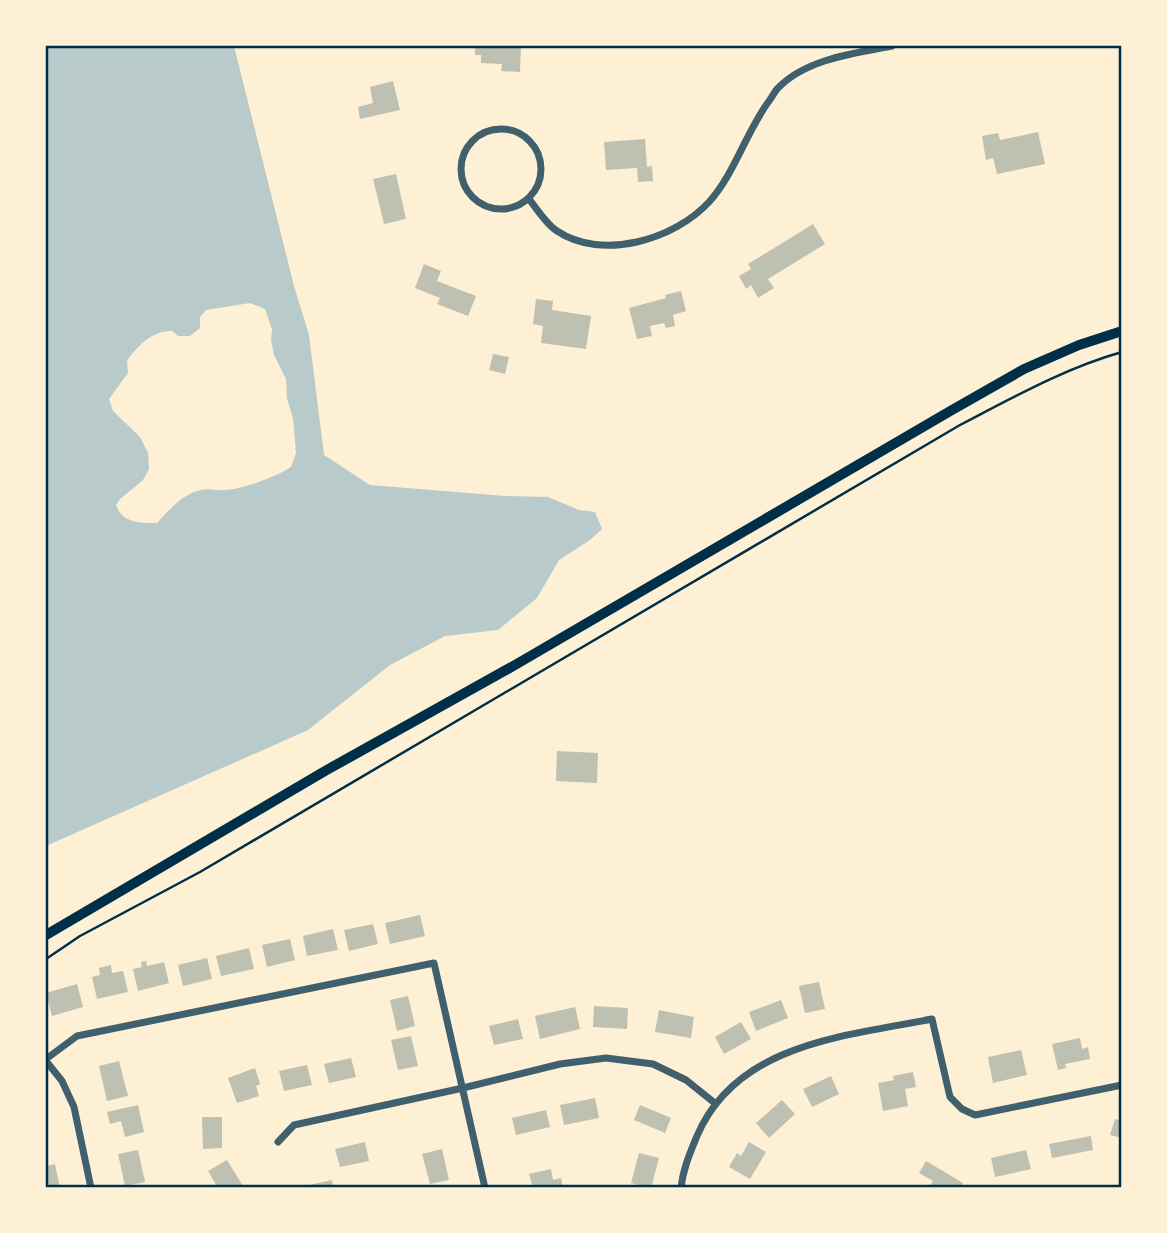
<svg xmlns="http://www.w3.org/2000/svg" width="1167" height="1233" font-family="Figtree,sans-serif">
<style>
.green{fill:#b9caca;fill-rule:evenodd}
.building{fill:#bec0b2}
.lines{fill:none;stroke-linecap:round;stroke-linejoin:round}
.path{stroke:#003049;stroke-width:2.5}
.minor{stroke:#3f606c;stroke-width:7}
.secondary{stroke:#003049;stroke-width:10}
.neatline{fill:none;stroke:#003049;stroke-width:2.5}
</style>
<rect width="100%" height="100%" fill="#fdf0d5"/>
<path class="green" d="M46 46H234L294 286 309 335 324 455 370 485 505 496 548 497 579 510 595 512 602 529 590 540 559 560 537 598 498 630 445 636 390 665 308 730 46 846ZM250 303 265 309 272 329 271 340 274 355 286 379 287 399 293 418 296 453 291 467C276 477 241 490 223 490 216 491 208 488 201 490 182 494 169 510 157 523 140 523 122 523 116 505L120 499 143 480 149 469 148 453 140 437 113 411 109 399 128 373 127 361C137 346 153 330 172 331L178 336H190L200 328V317L206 310Z"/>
<path class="building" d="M475 46H521L520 72 501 71 502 64 481 63V55H475Z
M393 81 400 110 360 119 358 107 373 103 370 87Z
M1038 132 1045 164 997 174 993 158 986 160 982 136 998 133 1000 140Z
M645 139 647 167 652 166 653 181 638 182 637 168 606 170 604 142Z
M396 174 406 219 384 224 373 179Z
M813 224 825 244 768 279 774 288 758 298 751 285 746 289 739 276 751 269 748 264Z
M424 264 441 271 437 281 476 296 468 316 437 304 440 298 415 288Z
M681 291 686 311 673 315 675 326 666 328 664 323 650 326 652 336 637 339 629 308 666 298 665 295Z
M536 299 553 301 552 310 591 316 586 349 541 343 543 326 533 324Z
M493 354 509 357 505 374 489 370Z
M557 751 598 753 597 783 556 781Z
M420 915 425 936 390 944 385 923Z
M373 924 378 944 349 951 344 930Z
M333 929 338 950 307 956 303 936Z
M290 939 295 960 267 967 262 945Z
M249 948 254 969 221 976 216 956Z
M207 958 212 979 183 986 178 965Z
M146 961 147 966 164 962 169 983 138 991 133 969 142 967 141 962Z
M111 965 112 973 123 971 128 992 97 999 92 977 100 975 99 968Z
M819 982 825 1009 805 1013 799 986Z
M77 984 83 1007 52 1016 46 993Z
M408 996 415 1026 397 1031 390 1000Z
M781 1000 788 1018 756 1031 749 1012Z
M594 1006 628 1008 627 1029 593 1027Z
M575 1007 580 1029 540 1039 535 1016Z
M659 1010 694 1017 691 1038 655 1032Z
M518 1019 523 1039 494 1045 489 1026Z
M741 1022 751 1039 724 1054 715 1037Z
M411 1036 418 1066 398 1070 391 1040Z
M1080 1038 1082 1049 1088 1047 1090 1059 1065 1064 1066 1068 1058 1070 1052 1044Z
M1021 1050 1027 1075 993 1083 988 1057Z
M351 1058 356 1077 329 1083 324 1064Z
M119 1061 128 1096 107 1101 99 1066Z
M307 1065 312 1085 284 1091 279 1071Z
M255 1068 260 1084 256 1086 259 1096 237 1103 228 1078Z
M913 1072 916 1087 905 1089 908 1106 883 1111 878 1083 894 1080 893 1076Z
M831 1076 839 1094 812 1107 803 1089Z
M595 1098 599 1118 564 1125 560 1105Z
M782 1100 795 1114 769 1138 756 1123Z
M138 1105 144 1132 125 1137 121 1121 110 1124 107 1112Z
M640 1105 671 1118 665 1133 634 1120Z
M546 1110 550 1127 516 1135 512 1118Z
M202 1117H222V1148L203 1149Z
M1115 1119 1122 1121V1138L1110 1135Z
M1091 1136 1093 1150 1052 1158 1049 1144Z
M365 1142 369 1161 340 1167 335 1149Z
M749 1142 766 1152 750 1179 729 1167 737 1153 741 1156Z
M442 1149 449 1180 430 1184 422 1154Z
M138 1150 145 1182 125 1186 118 1154Z
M1026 1150 1031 1169 995 1177 991 1158Z
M639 1153 659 1158 651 1188 631 1183Z
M227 1160 243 1186 240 1188H218L208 1171Z
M926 1161 963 1183 960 1188H929L933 1181 919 1173Z
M55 1164 60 1188H46V1166Z
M551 1169 553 1180 561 1178 563 1188H533L529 1174Z
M332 1180 333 1188H306L305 1186Z"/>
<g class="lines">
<path class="path" d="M46 959 80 936 200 872 960 425C1012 398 1065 368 1122 352"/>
<path class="minor" d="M461 169a40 40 0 1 1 80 0a40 40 0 1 1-80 0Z
M529 199C537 209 546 224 557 231 602 261 674 240 709 202 735 173 746 132 769 101 772 97 775 91 778 88 806 59 855 53 892 46
M46 1059 77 1036 434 963 485 1188
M46 1061 62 1081 74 1107 91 1188
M278 1142 294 1125 463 1088 560 1064 606 1058 653 1064 686 1080 716 1104
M681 1188C683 1169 690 1153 697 1136 737 1043 846 1036 932 1019L950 1097 962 1109 975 1115 1122 1085"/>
<path class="secondary" d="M46 935 325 771 515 665 952 410 1024 369 1079 345 1122 331"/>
</g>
<rect width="1167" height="1233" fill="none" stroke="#fdf0d5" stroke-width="94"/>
<rect x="47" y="47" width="1073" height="1139" class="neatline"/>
</svg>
